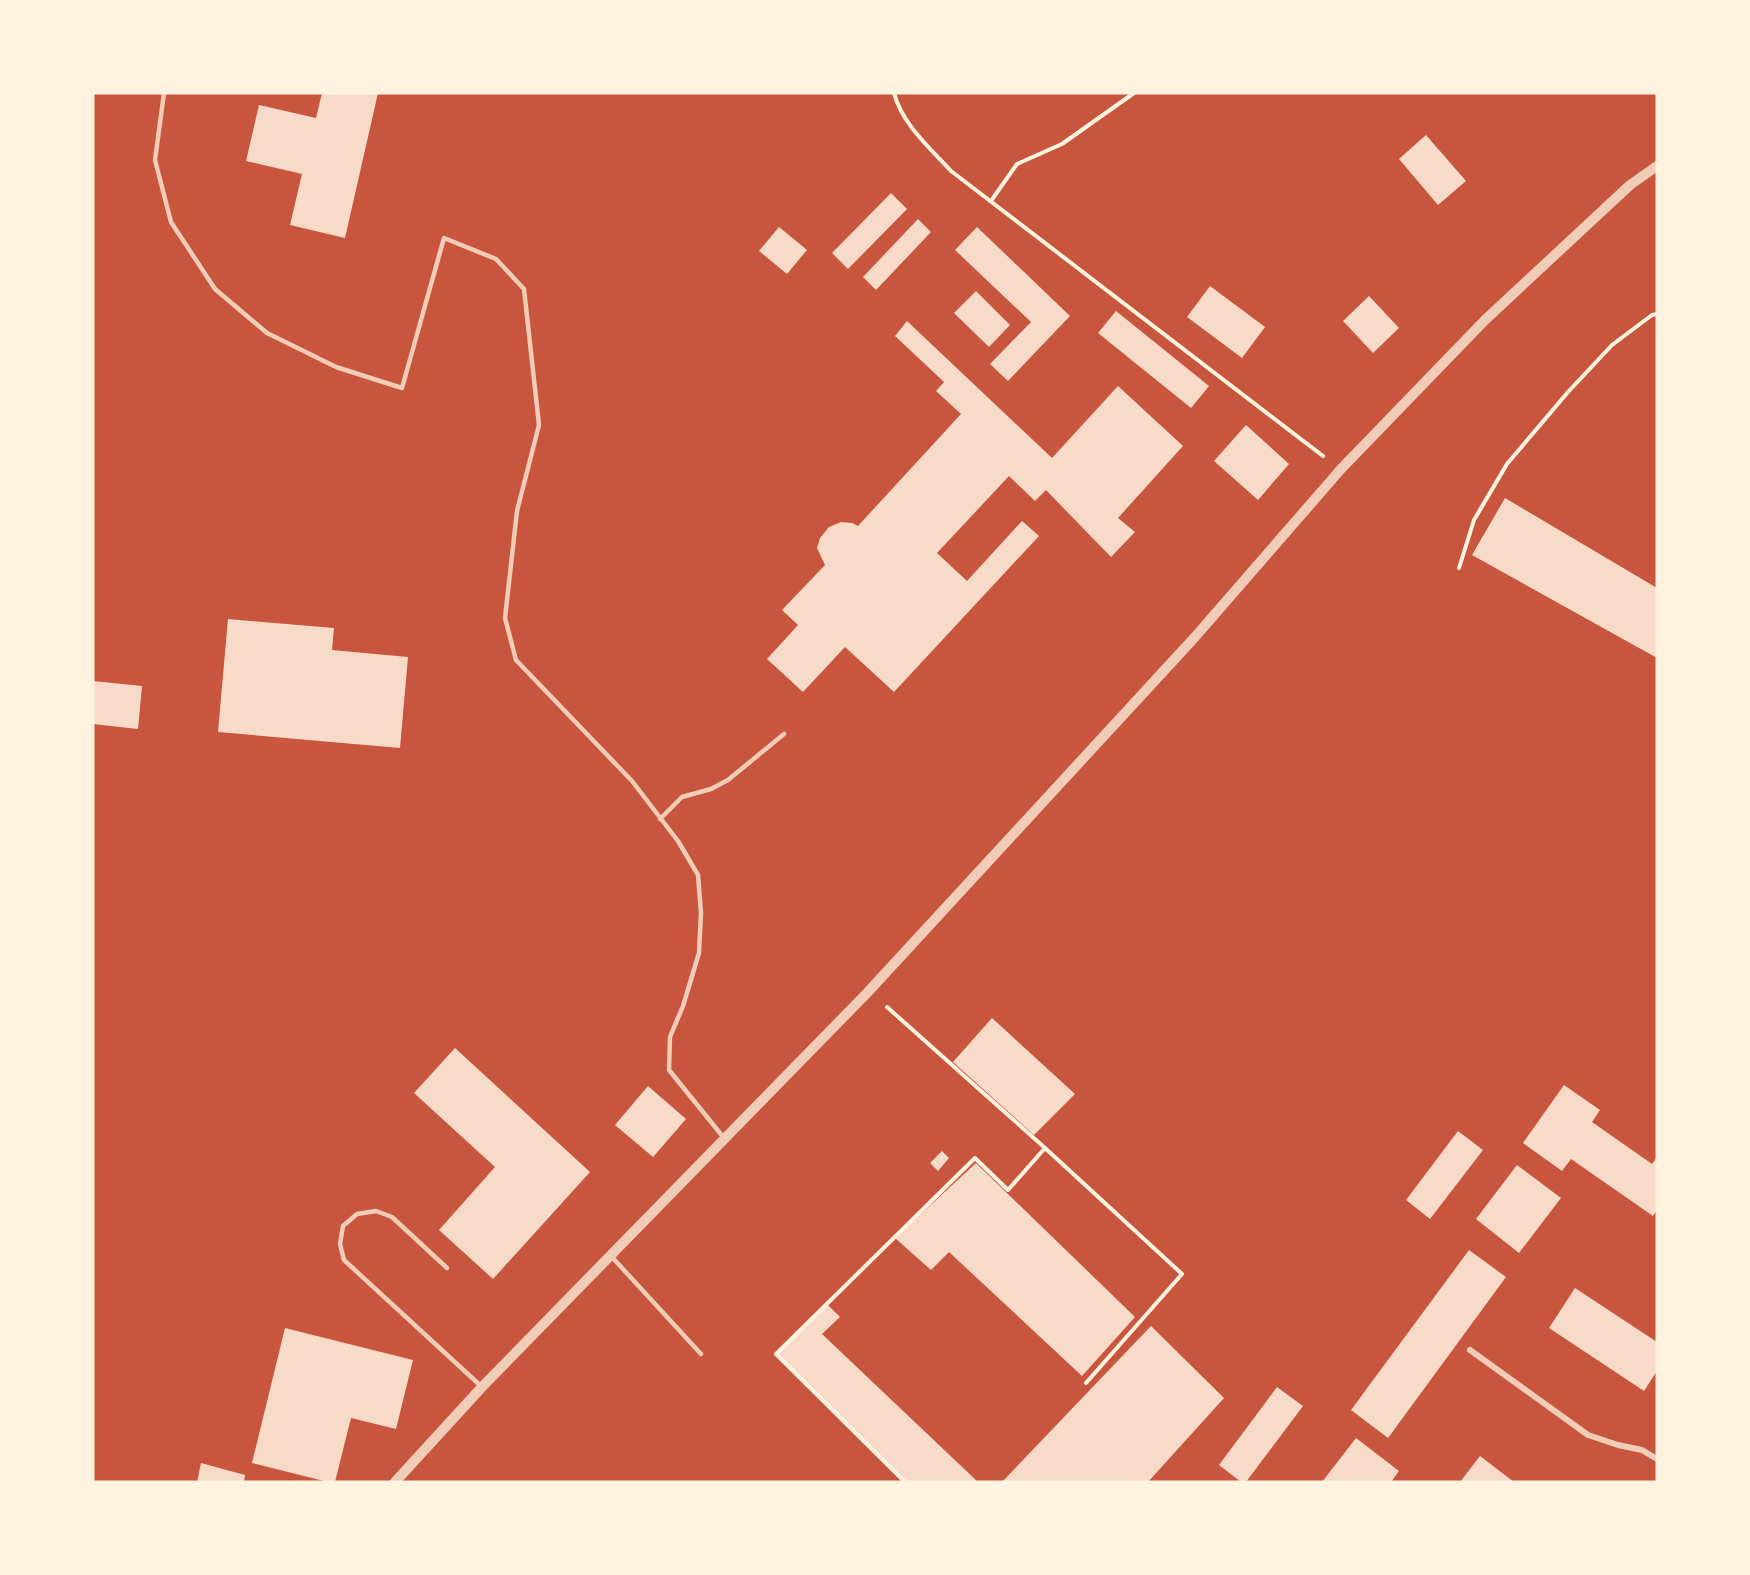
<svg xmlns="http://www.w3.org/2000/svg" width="1750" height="1575" font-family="Overpass,sans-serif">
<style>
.building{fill:#f7dbc8}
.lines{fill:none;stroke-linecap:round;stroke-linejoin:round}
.path{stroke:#fff3e0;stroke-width:4}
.service{stroke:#f1ccb7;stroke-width:4.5}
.minor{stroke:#f1ccb7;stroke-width:6}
.tertiary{stroke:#f1ccb7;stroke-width:10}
</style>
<rect width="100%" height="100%" fill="#c8553d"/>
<path class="building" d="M322 93H378L345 238 290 225 302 174 246 161 259 105 316 118Z
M1426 135 1466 181 1438 205 1399 159Z
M891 193 907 209 848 269 832 253Z
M918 219 931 232 876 290 863 277Z
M779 227 807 250 787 274 759 251Z
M977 227 1070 316 1008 381 990 364 1031 322 955 250Z
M1210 286 1265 327 1242 358 1187 317Z
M976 291 1010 325 989 347 954 313Z
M1369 296 1399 328 1373 353 1343 321Z
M1116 311 1209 386 1191 408 1098 333Z
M907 321 1052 458 1118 386 1183 446 1118 518 1135 532 1111 557 1046 490 1035 501 1009 476 937 553 967 581 1022 521 1039 536 894 692 845 647 803 692 767 659 798 625 782 610 825 565 817 548 820 538 829 527 841 522 852 523 858 526 961 414 936 391 944 382 895 336Z
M1246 425 1289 464 1258 500 1214 461Z
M1505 498 1657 588V658L1472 555Z
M228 619 334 628 332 650 408 657 400 748 218 732Z
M93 681 142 686 138 729 93 724Z
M992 1018 1075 1094 1034 1135 953 1062Z
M455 1048 590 1172 493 1279 439 1230 495 1167 414 1093Z
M1564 1085 1600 1110 1592 1122 1652 1164 1657 1157V1210L1653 1216 1571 1159 1562 1171 1523 1143Z
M648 1086 686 1119 653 1157 615 1125Z
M1458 1131 1483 1150 1430 1219 1406 1200Z
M942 1151 949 1158 938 1171 930 1163Z
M976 1163 1135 1317 1082 1376 949 1252 931 1270 895 1238Z
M1517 1165 1561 1198 1519 1253 1476 1219Z
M1469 1250 1506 1277 1388 1438 1351 1410Z
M1575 1288 1657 1342V1371L1644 1391 1549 1328Z
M827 1304 840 1317 822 1334 978 1482H905L776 1354Z
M1151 1326 1224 1398 1148 1482H1002Z
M285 1328 413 1360 396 1429 351 1418 335 1482H328L252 1463Z
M1277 1387 1303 1406 1246 1482H1241L1219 1465Z
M1356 1438 1399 1471 1391 1482H1322Z
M1480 1456 1514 1482H1460Z
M201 1463 245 1475 244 1482H197Z"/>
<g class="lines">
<path class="path" d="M894 93C902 124 930 148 951 171L1323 456
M991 201 1017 164 1062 144 1134 93
M1459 568 1474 520 1507 464 1568 392 1612 345 1652 315 1657 314
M887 1007 1045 1148
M905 1482 776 1354 975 1158 1008 1190 1045 1148 1182 1274 1086 1383"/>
<path class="service" d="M164 93 155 160 171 222 215 289 267 333 336 367 402 388 444 238 496 259 524 289 539 425 517 511 505 618 516 660 632 781 678 841 698 875 701 913 699 953 683 1006 670 1037 669 1070 724 1138
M660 819 682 797 711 789 728 780 784 734
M611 1256 701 1354
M447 1268 392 1217 376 1211 357 1214 343 1226 340 1244 344 1260 482 1387"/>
<path class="minor" d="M1470 1350 1588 1435 1618 1445 1642 1450 1657 1459"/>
<path class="tertiary" d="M395 1482 482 1387 867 993 1195 637 1341 469 1485 320 1630 185 1657 166"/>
</g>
<rect width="1750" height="1575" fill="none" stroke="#fff3e0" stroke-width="189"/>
</svg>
